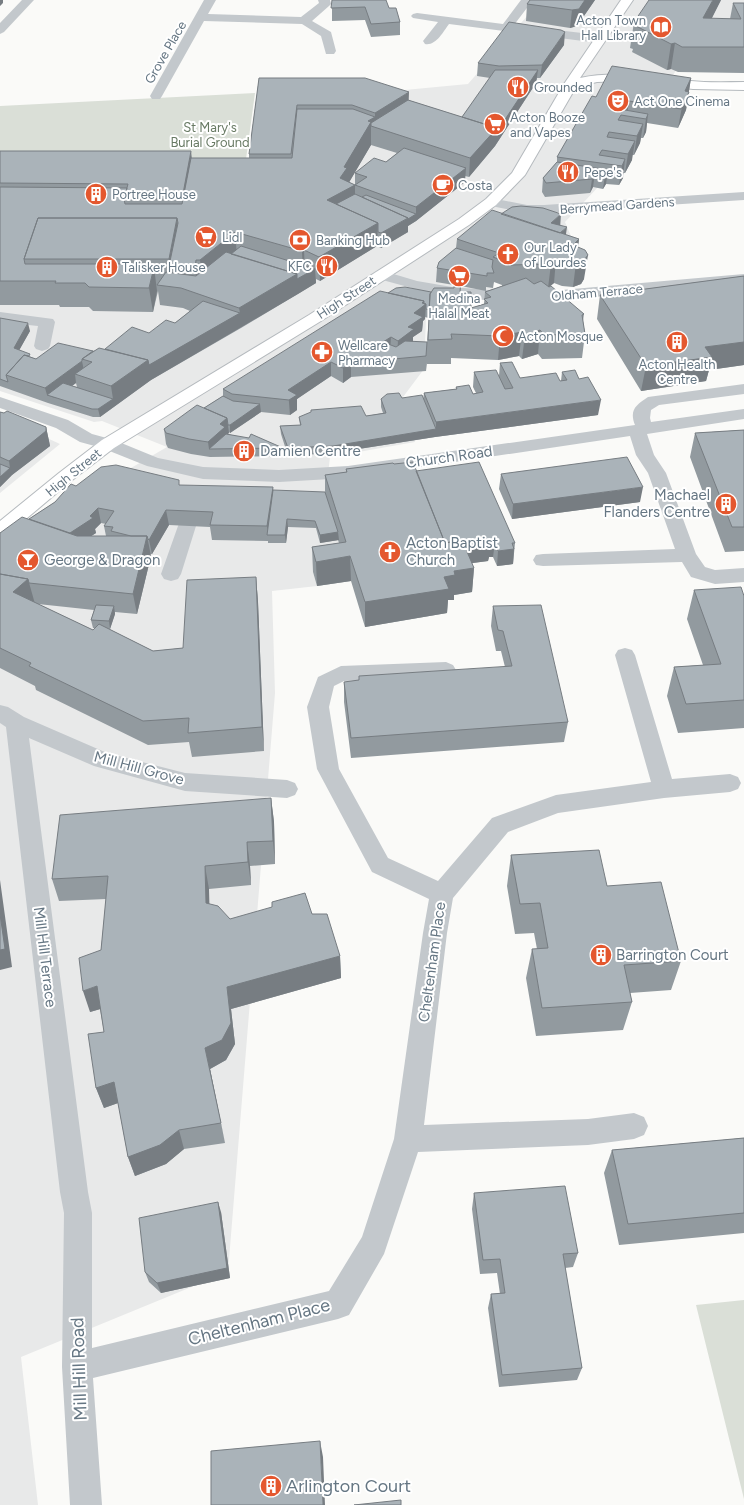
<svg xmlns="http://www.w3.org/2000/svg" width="744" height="1505" font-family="Figtree,sans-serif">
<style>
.built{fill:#e8e9e9}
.green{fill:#dadfd7}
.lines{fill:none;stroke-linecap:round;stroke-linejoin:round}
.major-casing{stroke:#b5babe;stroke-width:2}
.minor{fill:#c3c8cc;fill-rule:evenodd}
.major{fill:#fff;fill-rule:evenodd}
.wall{fill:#929a9f;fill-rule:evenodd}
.shaded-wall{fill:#777d82}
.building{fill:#aab3b9;stroke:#777d82}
.labels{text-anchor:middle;stroke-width:4;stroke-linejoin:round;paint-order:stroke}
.far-poi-label{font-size:13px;fill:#657683;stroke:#fff;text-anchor:start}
.far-street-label{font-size:13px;fill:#657683;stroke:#fff}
.far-park-label{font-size:13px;fill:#687a64;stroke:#fff}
.poi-label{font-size:15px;fill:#657683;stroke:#fff;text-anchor:start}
.street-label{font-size:15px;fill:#657683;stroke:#fff}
.near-street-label{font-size:18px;fill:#657683;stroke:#fff}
.near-poi-label{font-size:18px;fill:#657683;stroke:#fff;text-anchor:start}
</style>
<rect width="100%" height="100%" fill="#fafaf8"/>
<path class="built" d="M541 0H744V64L681 63 600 185 565 222 583 265 491 281 494 290 426 318 424 369 400 401 415 442 330 457 325 499 347 566 313 572 317 586 272 591 275 693 228 1272 21 1357 38 1505H0V568L107 482 167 447 102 421 94 422 0 391V175L253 177 299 100 468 84Z
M0 419 8 420 60 444 0 493Z"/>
<path class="green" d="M255 93 244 174 0 173V106Z
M744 1300V1499L696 1305Z"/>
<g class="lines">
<g class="major-casing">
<path id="major" d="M621 0H633L580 78C618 70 654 78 691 81 709 83 727 82 744 82V90L693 89 624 81 597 82 576 87 525 175 496 205 469 225 321 321 114 448 71 481 7 535 0 537V521L59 473 102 440 309 315 459 219 486 199 512 173 564 84Z"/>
</g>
<path class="minor" d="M22 0H34L4 32 0 34V23Z
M204 0H216L208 14 301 17 319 3 318 0H330L331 4 329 6 312 21 331 32 336 51 334 54H326L321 36 302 24 204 21 162 96 160 99H152L150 96Z
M521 0H533L514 25 599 35 603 36 605 39 603 42 599 43 449 24C443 32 436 46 425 44L423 41 438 22 413 18 411 16 413 14 417 13 503 24Z
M744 192V200L544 213H527L486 205 484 202 486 199 491 198 527 205H544Z
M380 270 417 281 452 287 527 293 744 274V284L527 303 471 299 434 294 375 278 372 275 375 272Z
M0 312 53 319 55 322 50 346 48 349 42 351 36 349 34 346 38 326 0 322Z
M744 384V394L659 405 651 410 650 418 651 422 744 409V419L647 434 654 455 666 473 696 554 705 567 715 570 744 568V582L715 584 691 577 682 562 543 566 536 565 533 560 536 555 543 554 675 549 648 473 636 455 630 436 348 478 279 482 203 479 147 466 102 448 80 442 56 428 0 408V397L68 420 92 434 114 440 158 458 203 467 279 470 348 466 635 425C629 410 636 405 648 397Z
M187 520 194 522 196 526 181 574 178 579 171 581 164 579 161 574 178 526 180 522Z
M625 648 632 650 635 655 672 779 730 774 738 777 741 783 738 789 730 792 664 798 558 813 508 832 453 898 447 933 424 1125 588 1119 634 1113 644 1117 648 1126 644 1135 634 1139 588 1145 418 1152 384 1254 349 1315 338 1319 93 1378 102 1505H70L62 1367 64 1213 60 1192 6 727 0 723V705L8 707 24 717 107 753 185 773 287 780 295 783 298 789 295 795 287 798 185 791 94 766 29 738 88 1192 92 1213V1348L329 1291 362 1237 394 1139 423 933 429 899 372 872 317 769 307 707 318 677 341 666 446 662 453 665 456 670 453 675 446 678 344 681 334 686 329 707 339 769 388 858 438 881 492 818 556 795 651 782 615 655 618 650Z"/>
<use href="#major" class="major"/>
</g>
<path class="wall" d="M332 0 389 8 400 22V35L371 37 365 20 332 21Z
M530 0H595L577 26 570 28 526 21 527 4Z
M721 0 711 19H730L733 3H744V73L678 72 671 69 667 70 632 52 633 49 630 48 634 22Z
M564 45 540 78H537L536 83 495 146 469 177 465 176V182L416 221 408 226V232L381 248 377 246 320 281 316 279V283L241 328 151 380 100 417H93L48 403 0 386V318L30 331 19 350 31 357 36 359 105 349 149 333 175 323 190 311 183 308 160 305 158 291 153 312 93 311 89 307H60L59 305H0V151L192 158H249V154L259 78 408 100 462 117 490 78 477 76 478 63ZM371 145 397 153 386 162 355 173V185L349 182ZM76 383 77 387 72 386Z
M691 78 686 110 678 128 647 123 646 132 643 138H641L640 143 634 155H632V160L625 173H623V178L619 185 606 184 603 189 593 187 590 193 545 197 542 192 543 178 557 162V157L596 97Z
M501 214 560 225 566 235 579 239 578 247 584 279 581 284 573 287 562 286 554 283 549 287 584 314 583 321 585 334 582 358 542 359 538 354 522 359 519 356 498 360 451 358V364H427V363L426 371 351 377 343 383 331 376 297 399V410L290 415 261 412 230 433 229 432 228 434 283 448V456L210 457 191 454 168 448 166 444 164 429 204 408 223 396V389L388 293 431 292 454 288V285L436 282 437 268 456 248 457 239ZM494 282 502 285V286L485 292 484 304 471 308 460 292 461 286 486 291V287L493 288ZM425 317 429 318 427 342H413V337L422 331 423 321 425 319Z
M744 276V365L709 370 706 381 641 391 597 319 600 295Z
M500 363 520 378 561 381 562 372 598 415 435 437 333 453 288 456 281 434 280 426 300 425 299 417 366 416 383 413 381 407V399L402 398 423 400 424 393 456 389V387L473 394 476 393 473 387 474 372 499 376Z
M0 412 46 427 49 441 50 446 12 475 0 487Z
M744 430V551L725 552 690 457 695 433Z
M394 464 416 471 515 543 513 564 497 566 493 557H489L488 561 472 563 474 568 472 592 454 595V600H448L447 613 365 627 351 581 317 586 313 572 312 547 339 543 338 540 320 543 316 528 288 527 286 543H268V541L212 540 210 527 169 525 152 554H150L151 556 137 614 115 612V614L110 629H109L153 651 183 648 256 577 258 602 264 751 192 757 189 742 148 745 36 690 35 686 0 668V533L29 519 55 502 76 486 179 480V485L273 492H325V475L346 472V469ZM101 523 106 524 104 526 106 536H91L96 533 95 529ZM38 604 94 610 91 620 93 628H95L93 630Z
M501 474 640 502 512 519 499 489Z
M694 590 744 596V728L678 733 667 696 674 667 703 665 687 619Z
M493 606 568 722 564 742 351 758 344 702V682L505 667 501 651H496L491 626Z
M271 798 274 822 275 864 250 866 251 885 209 889V904L230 919 312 914 340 956 341 978 231 1009 235 1044 226 1060 210 1069 225 1143 184 1149 166 1164 135 1176 128 1157 118 1103 104 1108 96 1088 104 1032 100 1009 90 1012 101 950 106 899 59 901 52 879Z
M511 855 607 886 681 961 671 990 630 993 632 1002 623 1030 536 1036 526 978 532 949H537L534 933 515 934 507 886Z
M744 1138V1233L619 1245 604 1173 612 1150Z
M474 1193 578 1253 573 1267 565 1268 582 1368 577 1380 499 1387 488 1308 491 1294H500L497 1273 480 1274 472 1209Z
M221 1212 230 1278 161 1293 149 1282 145 1272Z"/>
<path class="shaded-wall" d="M0 0H3V3L0 6Z
M585 0H595L577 26 570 28 572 10Z
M713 0H721L699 44 703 18Z
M565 32 564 45 540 78 542 65Z
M675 43 671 69 667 70 671 44Z
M538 70 536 83 495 146 469 177 470 158Z
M691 78 686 110 678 128 685 91Z
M409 92 408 118 371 126V145L347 186 355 185V208L342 216 327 200 340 178 344 167 368 121 375 117V113Z
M629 101 627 116 625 110Z
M648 114 646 132 643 138 646 119Z
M643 124 640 143 634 155 637 136Z
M635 141 632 160 625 173 628 154Z
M191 151 194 178 185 227 182 199Z
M625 159 623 178 619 185 622 166Z
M466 168 465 182 416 221 408 226V232L381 248V233L416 214V207Z
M608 170 606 184 603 189 605 175Z
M595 173 593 187 590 193 592 179Z
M561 214 560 229 551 223Z
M177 218 180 246 170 266 169 259Z
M378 223 377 246 320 281 319 257Z
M567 227 565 241 555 238Z
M235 232 237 256 203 284 200 260Z
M579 239 576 263 588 255 584 279 581 284 573 287 576 263 573 245Z
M304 250 305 273 303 275 302 251Z
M556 259 554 283 548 288 551 264Z
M196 260 199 284 197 290 195 266Z
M168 264 171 287H169L167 267Z
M154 267 157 291 153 312 149 288Z
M315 269 316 283 298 294 297 279Z
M297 274 298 294 151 380 100 417 98 409 113 399 111 386 148 360 240 313 239 308Z
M424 301 426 304 425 319 423 321 422 331 413 337V344L397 355 398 341 408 327 414 313 422 303Z
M28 323 30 331 16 356 14 348Z
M540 330 538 354 522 359 525 335Z
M522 332 519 356 498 360 500 336Z
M391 337 390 352 383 342Z
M744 342V365L709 370 706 381 641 391 646 366 705 347Z
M82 361 85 376 75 374 76 383 55 398 47 395 45 388Z
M331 362V376L297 399V410L290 415 288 390Z
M351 363V377L343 383V368Z
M601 400 598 415 435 437 333 453V446L436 429V422Z
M260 404 261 412 230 433V425Z
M227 418 229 433 209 449 208 442 220 424Z
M46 427 49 441 50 446 12 475 0 487V477L10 468 9 461Z
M273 487 274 502 268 535 267 526Z
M643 487 640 502 512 519 513 504Z
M98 508 101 523 95 529 96 533 67 552 64 537 90 516Z
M166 510 169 525 152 554 149 540Z
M287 519 288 527 286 543 285 535Z
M338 532 339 540 320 543V535Z
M147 536 151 556 137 614 133 594Z
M495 542 493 557H489L488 561 443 567 444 553Z
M514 549 513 564 497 566 498 551Z
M350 556 351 581 317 586 316 562Z
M474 568 472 592 454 595V600H448L447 613 365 627V602L444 577 454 571Z
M256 577 258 602 264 751 262 727Z
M28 579 35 604 13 592Z
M114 606 115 614 110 629 109 621Z
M271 798 274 822 275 864 273 841Z
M247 842 250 866 251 885 248 862Z
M205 866 209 889 210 926 206 903Z
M0 880 12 967 0 970Z
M340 956 341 978 231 1009 235 1044 226 1060 210 1069 225 1143 205 1048 227 987Z
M97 986 104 1008 90 1012 83 991Z
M114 1082 121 1102 104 1108 96 1088Z
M179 1130 184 1149 166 1164 135 1176 128 1157Z
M218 1202 221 1212 230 1278 161 1293 157 1283Z
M320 1441 323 1457 325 1505H323Z"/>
<path class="building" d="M332 0H386L389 8H396L400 22 371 24 365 7 331 8Z
M530 0H585L579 9 572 10 527 4Z
M649 0H713L703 18 741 19 733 3H744V47H682L675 43 671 44 636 26 640 25 634 22Z
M509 22 561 30 565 32 542 65 499 66 478 63Z
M612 66 691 78 685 91 689 92 681 109 629 101 625 110 648 114 646 119 621 115 618 120 643 124 637 136 609 132 607 137 635 141 628 154 602 150 599 155 625 159 622 166 557 157 592 96 596 97Z
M495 70H538L496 133 497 128 462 117Z
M259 78H365L409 92 375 113 352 105H297L291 154H249Z
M408 100 497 128 470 158 371 126V123Z
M297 109H353L375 117 368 121 371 122 344 167 347 168 340 178 355 185 327 200 378 223 319 257 304 250 302 251 235 232 200 260H196L195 266H169L178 223 177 218H38L24 259 25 264H168L167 267H154L149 288 89 287 85 283H55L56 281H0V187L127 188 124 199 125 204H182L191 158H292Z
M404 148 466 168 416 207 355 185 367 177 355 173 374 158 386 162Z
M0 151H191L182 199H124L128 184 0 183Z
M557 162 608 170 605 175 595 173 592 179 546 183 543 178Z
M355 194 408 218 381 233 378 232V223L336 204Z
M366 195 416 214 408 219V218L362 197Z
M521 206 543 208 561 214 551 223 567 227 560 233 501 214 512 207Z
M492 210 579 239 573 245 585 250 588 255 584 260 576 263 565 262 556 259 551 264 510 265 503 263 506 262 493 257 499 253 457 239Z
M38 218H177L169 259H24Z
M241 246 315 269 297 279V274L231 254Z
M456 248 493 260 492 267 494 273H487V276L437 268 439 262Z
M226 252 297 274 239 308 181 288 157 285 166 272 196 276Z
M744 276V342L705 347 712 357 646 366 600 295Z
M455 277 461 278 460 292H471V308L488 303 484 299 491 297 485 292 526 278 534 284 541 281 549 287 551 286 584 314 582 315 585 334 544 335 540 330 525 335 522 332 500 336 451 334 452 339 428 340 430 294 434 288H454Z
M405 287 431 292 430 294 429 310 426 309V304H424V301L388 293 396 288Z
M380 291 424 301 422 303 426 304 414 313 423 317 408 327 414 329 398 341 391 337 383 342 396 347 405 341 427 342 426 356 351 363 343 368 331 362 288 390 297 395 289 400 232 394 223 389Z
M203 301 240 313 149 365 148 360 105 349 132 327 149 333 166 320 175 323Z
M0 318 28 323 14 348 30 354 29 356 24 355 6 375 8 382 0 379Z
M58 343 93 351 82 359V361L45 388 6 375 24 355 36 359Z
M99 348 148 360 111 386 75 374 92 362 82 359Z
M512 362 520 378 556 373 560 381 567 380 562 372 575 370 579 379 588 377 601 400 436 422 424 393 457 389 456 387 469 385 473 394 483 392 474 372 496 370 505 389 513 388 500 363Z
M63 383 113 399 98 409H92L47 395Z
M399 393 402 398 422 395 436 429 333 446 288 448 280 426 301 425 299 417 311 412V410L361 406 366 416 386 413 381 399 387 394Z
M223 396 233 401 260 404 230 425H228L227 418 204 408Z
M197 405 227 418 220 424 225 427 208 442 189 439 166 433 164 429Z
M7 411 46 427V431L9 461 0 457V412L4 413Z
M744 430V527H732L695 433Z
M226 434 249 438 251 434 283 448 209 449Z
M627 457 643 487 513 504 501 474Z
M413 462 445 543 462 540 474 568 454 571 455 575 444 577 449 589 365 602 350 556 316 562 312 547 346 542 325 475 347 472 346 469 393 463 394 464Z
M479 462 515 543H512L514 549 498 551 495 542 488 543 490 546 466 549 462 540 445 543 416 471Z
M0 464 10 468 0 477Z
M116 465 179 480V485L273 487 267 526 210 525 213 512 166 510 149 540 148 539 147 536H131L111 531 113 527 104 526 114 511 98 508 90 516 93 518 70 533 29 519 55 502 71 484 76 486 101 467Z
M273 490 325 492 338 532 320 535 315 521 287 519 285 535H267Z
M22 517 77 536H147L133 594 29 583 28 579 0 574V533Z
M0 574 28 579 13 592 93 630 99 624 153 651 183 648 187 580 256 577 262 727 188 733 189 718 143 721 29 666 31 663 0 648Z
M741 587 744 596V700L686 704 674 667 721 664 694 590Z
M96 605 114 606 109 621 91 620Z
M541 605 568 722 351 738 344 682 359 680V676L512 666 503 631 498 630 493 606Z
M271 798 273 841 247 842 248 862 205 866 206 903 218 906 230 919 272 907V902L305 893 312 914H327L340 956 227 987 231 1023 222 1040 205 1048 221 1123 179 1130 160 1145 128 1157 114 1082 96 1088 88 1034 104 1032 97 986 83 991 79 958 101 950 108 876 52 879 60 815Z
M599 850 607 886 661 882 681 961 624 965 632 1002 542 1008 532 949 548 948 540 903 520 904 511 855Z
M0 914 5 949 0 950Z
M744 1138V1213L628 1224 612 1150Z
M565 1186 578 1253 563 1254 582 1368 502 1375 491 1294 505 1293 500 1259 483 1260 474 1193Z
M218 1202 227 1268 157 1283 145 1272 139 1218Z
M320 1441 323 1505H211V1451Z
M401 1500V1505H354Z"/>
<defs>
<g id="library-disc" transform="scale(1.15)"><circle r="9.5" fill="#e4572e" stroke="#fff"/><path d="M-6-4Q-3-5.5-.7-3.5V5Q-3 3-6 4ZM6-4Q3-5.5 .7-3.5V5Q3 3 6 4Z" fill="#fff"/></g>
<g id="restaurant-disc" transform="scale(1.15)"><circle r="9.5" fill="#e4572e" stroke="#fff"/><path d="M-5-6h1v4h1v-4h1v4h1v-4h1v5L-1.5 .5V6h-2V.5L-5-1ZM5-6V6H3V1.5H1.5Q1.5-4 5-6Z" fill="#fff"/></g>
<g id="theatre-disc" transform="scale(1.15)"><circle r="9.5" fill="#e4572e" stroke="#fff"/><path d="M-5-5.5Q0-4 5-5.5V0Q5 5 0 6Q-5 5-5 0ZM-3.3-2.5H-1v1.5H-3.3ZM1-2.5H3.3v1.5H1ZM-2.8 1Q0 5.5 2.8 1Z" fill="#fff"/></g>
<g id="supermarket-disc" transform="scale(1.15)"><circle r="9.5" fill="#e4572e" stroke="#fff"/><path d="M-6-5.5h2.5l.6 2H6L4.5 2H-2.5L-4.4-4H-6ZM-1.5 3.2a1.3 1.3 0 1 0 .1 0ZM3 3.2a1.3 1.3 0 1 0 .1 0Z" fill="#fff"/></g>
<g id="cafe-disc" transform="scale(1.15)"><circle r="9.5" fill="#e4572e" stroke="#fff"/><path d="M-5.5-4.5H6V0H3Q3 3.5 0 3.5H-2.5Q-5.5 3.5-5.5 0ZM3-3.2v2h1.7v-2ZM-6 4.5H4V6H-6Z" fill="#fff"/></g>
<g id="building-disc" transform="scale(1.15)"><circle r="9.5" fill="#e4572e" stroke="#fff"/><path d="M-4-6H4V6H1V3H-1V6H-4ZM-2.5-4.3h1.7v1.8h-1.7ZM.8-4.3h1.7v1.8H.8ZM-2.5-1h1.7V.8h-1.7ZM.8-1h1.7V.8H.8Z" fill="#fff"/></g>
<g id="bank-disc" transform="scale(1.15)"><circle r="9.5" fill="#e4572e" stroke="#fff"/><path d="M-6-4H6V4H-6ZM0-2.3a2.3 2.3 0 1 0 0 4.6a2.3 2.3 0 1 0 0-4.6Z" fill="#fff"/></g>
<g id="church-disc" transform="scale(1.15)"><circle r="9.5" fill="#e4572e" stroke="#fff"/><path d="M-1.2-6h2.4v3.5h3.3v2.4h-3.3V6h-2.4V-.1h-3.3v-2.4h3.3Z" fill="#fff"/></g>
<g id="mosque-disc" transform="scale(1.15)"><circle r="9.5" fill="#e4572e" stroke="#fff"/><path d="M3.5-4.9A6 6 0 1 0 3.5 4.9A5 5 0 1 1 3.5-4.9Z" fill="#fff"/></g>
<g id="pharmacy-disc" transform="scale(1.15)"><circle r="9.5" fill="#e4572e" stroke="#fff"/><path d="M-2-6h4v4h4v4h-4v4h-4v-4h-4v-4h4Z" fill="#fff"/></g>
<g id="bar-disc" transform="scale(1.15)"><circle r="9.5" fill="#e4572e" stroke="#fff"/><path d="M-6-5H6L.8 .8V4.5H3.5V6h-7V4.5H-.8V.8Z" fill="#fff"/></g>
</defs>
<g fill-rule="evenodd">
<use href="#library-disc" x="661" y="27"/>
<use href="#restaurant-disc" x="518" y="87"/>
<use href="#theatre-disc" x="618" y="101"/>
<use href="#supermarket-disc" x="495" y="124"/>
<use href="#restaurant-disc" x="568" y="172"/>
<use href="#cafe-disc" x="443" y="185"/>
<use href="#building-disc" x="96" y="194"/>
<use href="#supermarket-disc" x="206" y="237"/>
<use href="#bank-disc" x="300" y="240"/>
<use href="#church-disc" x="508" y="254"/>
<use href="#restaurant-disc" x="327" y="266"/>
<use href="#building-disc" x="107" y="267"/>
<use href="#supermarket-disc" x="459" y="276"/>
<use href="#mosque-disc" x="503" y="336"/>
<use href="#building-disc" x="677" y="342"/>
<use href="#pharmacy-disc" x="322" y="352"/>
<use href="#building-disc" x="244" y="451"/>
<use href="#building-disc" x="726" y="504"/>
<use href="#church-disc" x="390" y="552"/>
<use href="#bar-disc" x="28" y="560"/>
<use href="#building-disc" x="601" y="955"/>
<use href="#building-disc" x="271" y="1486"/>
</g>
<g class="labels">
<g class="far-poi-label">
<text x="646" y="25" text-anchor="end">Acton Town<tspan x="646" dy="15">Hall Library</tspan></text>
<text x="534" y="92">Grounded</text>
<text x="634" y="106">Act One Cinema</text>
<text x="510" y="122">Acton Booze<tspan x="510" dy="15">and Vapes</tspan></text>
<text x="584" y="177">Pepe's</text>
<text x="458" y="190">Costa</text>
<text x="112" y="199">Portree House</text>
<text x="222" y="242">Lidl</text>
<text x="316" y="245">Banking Hub</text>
<text x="524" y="252">Our Lady<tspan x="524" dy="15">of Lourdes</tspan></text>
<text x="312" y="271" text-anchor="end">KFC</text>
<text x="122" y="272">Talisker House</text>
<text x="459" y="303" text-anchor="middle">Medina<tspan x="459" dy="15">Halal Meat</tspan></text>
<text x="518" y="341">Acton Mosque</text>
<text x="338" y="350">Wellcare<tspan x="338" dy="15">Pharmacy</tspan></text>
<text x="677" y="369" text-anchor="middle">Acton Health<tspan x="677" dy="15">Centre</tspan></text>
</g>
<g class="far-street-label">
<text transform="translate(165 52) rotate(-60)" y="5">Grove Place</text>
<text transform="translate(617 205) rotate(-4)" y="5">Berrymead Gardens</text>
<text transform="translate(597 292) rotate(-5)" y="5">Oldham Terrace</text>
<text transform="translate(346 297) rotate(-33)" y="5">High Street</text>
<text transform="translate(73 472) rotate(-39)" y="5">High Street</text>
</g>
<g class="far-park-label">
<text x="210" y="132">St Mary's<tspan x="210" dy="15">Burial Ground</tspan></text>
</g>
<g class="poi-label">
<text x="260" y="456">Damien Centre</text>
<text x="710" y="500" text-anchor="end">Machael<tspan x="710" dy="17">Flanders Centre</tspan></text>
<text x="406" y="548">Acton Baptist<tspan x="406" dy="17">Church</tspan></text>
<text x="44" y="565">George &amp; Dragon</text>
<text x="616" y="960">Barrington Court</text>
</g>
<g class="street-label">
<text transform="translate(449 457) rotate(-8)" y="5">Church Road</text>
<text transform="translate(139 768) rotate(15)" y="5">Mill Hill Grove</text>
<text transform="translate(45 957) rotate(83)" y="5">Mill Hill Terrace</text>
<text transform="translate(432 962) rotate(-82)" y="5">Cheltenham Place</text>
</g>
<g class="near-street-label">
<text transform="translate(259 1322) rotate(-14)" y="6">Cheltenham Place</text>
<text transform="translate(79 1369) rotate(-92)" y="6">Mill Hill Road</text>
</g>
<g class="near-poi-label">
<text x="286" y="1492">Arlington Court</text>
</g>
</g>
</svg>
